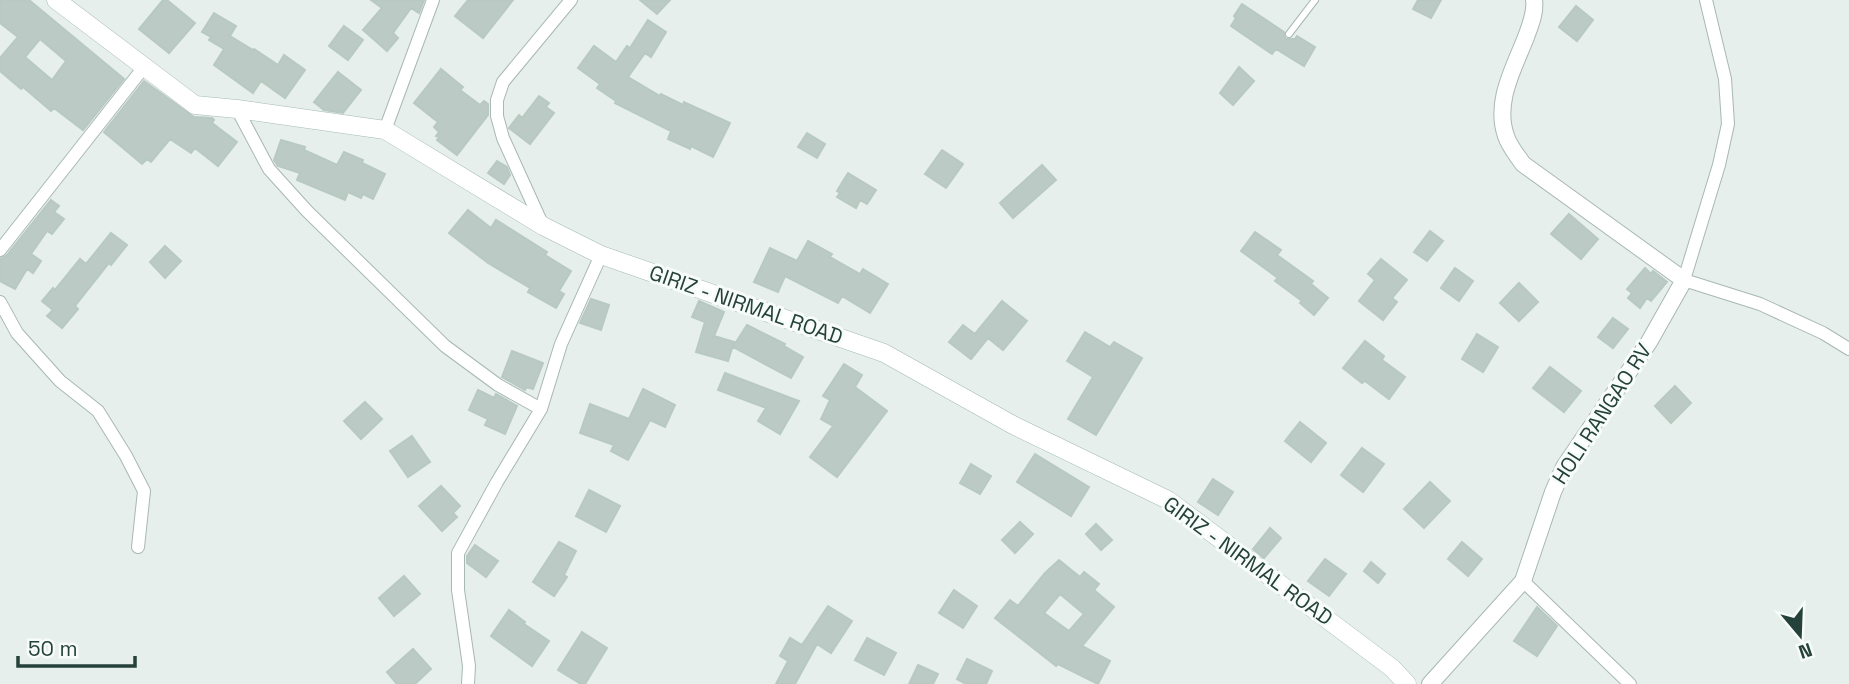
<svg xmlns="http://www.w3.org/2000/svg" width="1849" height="684" font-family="'Space Grotesk',sans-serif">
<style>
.building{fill:#bbcac4;stroke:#b8c9c2;stroke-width:2;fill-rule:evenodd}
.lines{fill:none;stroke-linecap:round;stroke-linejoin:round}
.service-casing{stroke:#a8b8b2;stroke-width:8}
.minor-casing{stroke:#a8b8b2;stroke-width:14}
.tertiary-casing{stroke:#a8b8b2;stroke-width:18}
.secondary-casing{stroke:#a4bbb3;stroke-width:19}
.service{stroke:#fff;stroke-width:6}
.minor{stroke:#fff;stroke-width:12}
.tertiary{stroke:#fff;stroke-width:16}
.secondary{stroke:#fff;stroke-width:18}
.labels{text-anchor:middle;stroke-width:6;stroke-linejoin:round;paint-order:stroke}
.street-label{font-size:21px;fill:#24423a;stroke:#f7fbf9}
</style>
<rect width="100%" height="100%" fill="#e6efeb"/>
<path class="building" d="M0 0H29L124 79 83 130 54 108 51 111 23 87 21 89 0 71V58L18 37 0 23ZM40 39 66 61 52 80 25 57Z
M163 0H167L195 23 169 53 139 29Z
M371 0H424L419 13 411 8 393 33 398 38 387 51 363 30 382 8Z
M468 0H513L483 38 455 16Z
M640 0H670L657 14Z
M1418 0H1441L1431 18 1413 9Z
M1242 4 1284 32V36L1286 39H1295L1297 36 1315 47 1304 66 1276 49 1272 54 1231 26 1236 18 1234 16Z
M1576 6 1593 20 1577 41 1559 27Z
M214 13 236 26 230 36 253 50 254 49 278 65 284 55 305 70 285 98 261 81 253 93 214 65 224 49 209 40 211 37 202 32Z
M648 20 666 32 651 57 645 53 628 77 660 96 661 94 683 105 684 102 730 123 713 157 691 146 690 149 668 139 671 131 615 103 616 101 597 88 600 84 578 68 594 46 616 62 627 46 630 48Z
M344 26 363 40 348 60 329 46Z
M1239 67 1254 81 1233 105 1220 93Z
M441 69 463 87 460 90 480 105 484 101 488 104V115L457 155 437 140 439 137 436 136 439 132 434 127 438 122 414 103Z
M338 72 361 90 343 113 324 110 314 102Z
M144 81 194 117 212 118 214 120 212 123 237 142 218 166 195 148 191 153 170 139 151 162 147 159 142 164 104 132Z
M539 96 549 103 546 107 554 113 530 144 509 128 519 115 522 118Z
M807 133 825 144 817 158 798 147Z
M281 140 305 147 304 150 337 165 344 152 363 160 362 163 385 174 373 199 363 194 361 198 348 192 345 200 297 180 300 173 278 166 274 160Z
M942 150 963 164 946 188 925 174Z
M497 161 507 167 510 175 504 184 488 173Z
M1042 165 1056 180 1013 218 1000 203Z
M848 173 876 190 867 204 860 200 856 208 837 197 840 193 837 191Z
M51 200 59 206 54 212 64 219 52 234 47 231 31 254 41 261 33 273 27 269 15 289 0 281V259L7 255Z
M468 210 491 228 496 220 547 252 545 255 571 271 559 291 564 294 556 308 528 292 530 288 488 263 449 233Z
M1569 214 1598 239 1581 259 1551 234Z
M1430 231 1443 241 1427 261 1414 252Z
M1255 232 1281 250 1277 255 1313 281 1311 284 1328 298 1314 315 1300 303 1302 301 1275 281 1278 278 1241 251Z
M111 233 127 245 111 265 109 263 75 306 78 309 62 328 47 316 53 310 42 301 53 288 55 290 80 259 86 264Z
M808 241 832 254 830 257 860 274 863 269 888 284 870 313 842 296 838 303 785 276 778 292 754 282 770 248 797 261Z
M165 246 181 261 165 278 150 262Z
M1381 259 1407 280 1392 298 1397 302 1383 320 1359 301 1375 280 1368 274Z
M1455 268 1473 281 1459 301 1441 288Z
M1645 268 1651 274 1653 271 1667 282 1651 301 1647 298 1640 308 1628 298 1632 293 1627 289Z
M1519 283 1538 302 1519 321 1500 303Z
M591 299 609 305 601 330 580 323Z
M699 301 724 312 714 336 734 342 728 361 696 352 705 322 692 317Z
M1002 301 1027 321 1003 350 988 338 971 359 949 342 963 325 975 334Z
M1613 318 1628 329 1613 348 1598 337Z
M747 325 785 344 784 346 803 357 791 378 733 347Z
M1085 332 1110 347 1114 342 1142 358 1096 435 1068 419 1093 377 1067 361Z
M1477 334 1498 347 1483 372 1462 359Z
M1365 341 1384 356 1382 360 1405 377 1389 399 1365 381 1362 383 1343 368Z
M512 351 543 363 533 389 526 387 525 390 502 377Z
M844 364 862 375 855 387 887 411 837 477 810 457 833 426 821 419 830 400 823 396Z
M1550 367 1581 391 1564 412 1533 388Z
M725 373 799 401 780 434 758 421 766 408 718 390Z
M1675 386 1691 403 1671 423 1655 406Z
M643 389 675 405 665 427 650 420 628 460 611 451 614 445 580 433 590 404 629 419Z
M478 390 494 398 496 394 517 406 505 434 485 425 488 419 469 410Z
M365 402 382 419 361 439 344 421Z
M1300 422 1326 443 1311 462 1285 441Z
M412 436 430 462 408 477 390 451Z
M1362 448 1384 464 1363 492 1341 475Z
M1035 454 1089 487 1071 516 1017 482Z
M971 464 991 476 980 494 960 483Z
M1213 479 1233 492 1218 515 1198 502Z
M1430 482 1450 501 1424 528 1404 509Z
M441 486 460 506 453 513 457 517 442 531 419 506Z
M589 490 620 506 606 532 576 516Z
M1020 522 1033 534 1015 553 1002 540Z
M1096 524 1112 540 1101 550 1086 534Z
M1270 528 1281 538 1264 558 1253 549Z
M559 542 576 551 564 575 567 577 554 596 533 582Z
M1462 542 1482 559 1468 576 1448 559Z
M475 545 498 561 486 577 467 563V556Z
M1325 559 1346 574 1329 596 1308 581Z
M1059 560 1080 577 1084 572 1099 584 1094 590 1114 607 1082 646 1110 661 1098 684 1058 664 1056 666 995 618 1010 600 1018 606 1045 573ZM1060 594 1084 614 1069 631 1044 613Z
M1371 562 1385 574 1378 583 1364 571Z
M404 576 420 594 394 616 379 598Z
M954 590 977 606 963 628 939 613Z
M828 606 852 621 831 653 817 644 795 684H776L788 661 780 656 790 638 802 645Z
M1537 607 1557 626 1537 656 1514 641Z
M509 610 525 622 524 624 549 641 532 666 491 636Z
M582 632 607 648 585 684H581L558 670Z
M867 638 896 653 884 675 855 660Z
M413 649 431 669 415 684H397L387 672Z
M967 659 992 671 986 684H966L957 679Z
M918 665 938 674 933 684H909Z"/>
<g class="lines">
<g class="service-casing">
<path id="service" d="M1289 34 1315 0"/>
</g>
<g class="minor-casing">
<path id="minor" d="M1706 0 1725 79 1728 124 1719 165 1684 280 1760 304 1823 333 1849 349
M237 109 269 169 307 211 445 346 498 385 541 409
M385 130 433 0
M543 226 503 138 497 116V100L503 82 571 0
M0 250 144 67
M0 302 17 333 60 381 98 411 126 456 144 491 138 547
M1523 581 1630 684
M468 684 469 666 458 590V553L497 482 541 409 561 344 601 255"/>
</g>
<g class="tertiary-casing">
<path id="tertiary" d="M1430 684 1523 581 1553 492 1564 467 1649 342 1684 280 1523 164C1517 155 1509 146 1506 136 1494 102 1514 68 1526 37 1530 26 1536 12 1534 0"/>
</g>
<g class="secondary-casing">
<path id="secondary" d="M56 0 195 105 237 109 385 130 543 226 601 255 884 353 1013 425 1168 500 1392 668 1407 684"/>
</g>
<use href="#service" class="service"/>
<use href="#minor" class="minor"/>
<use href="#tertiary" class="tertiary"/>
<use href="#secondary" class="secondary"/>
</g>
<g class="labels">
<g class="street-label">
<text transform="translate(746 305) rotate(19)" y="7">GIRIZ - NIRMAL ROAD</text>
<text transform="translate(1602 414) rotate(-57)" y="7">HOLI RANGAO RV</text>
<text transform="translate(1248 561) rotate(36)" y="7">GIRIZ - NIRMAL ROAD</text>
</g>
</g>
<g transform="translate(1800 635) rotate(161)" stroke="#f7fbf9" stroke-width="5" paint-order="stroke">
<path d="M0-5L12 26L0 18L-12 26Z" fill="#24423a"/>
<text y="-10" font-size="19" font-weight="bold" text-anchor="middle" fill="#24423a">N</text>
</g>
<path d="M18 656v10h117v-10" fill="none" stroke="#24423a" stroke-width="3.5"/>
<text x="28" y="656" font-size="21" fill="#24423a" stroke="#f7fbf9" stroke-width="5" paint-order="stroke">50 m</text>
</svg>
